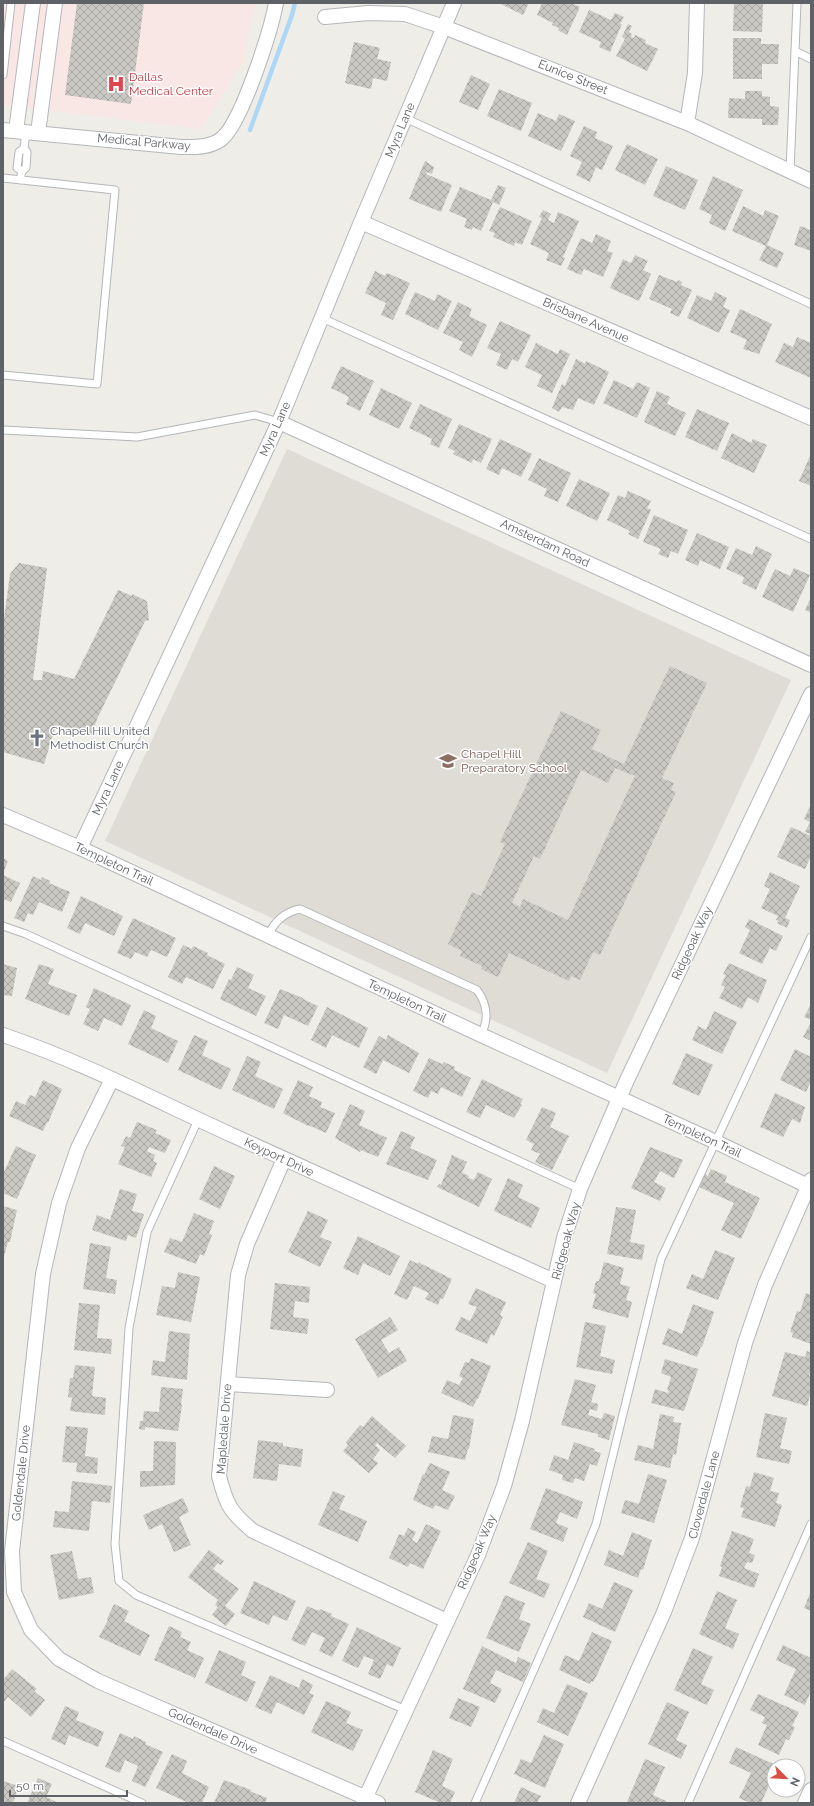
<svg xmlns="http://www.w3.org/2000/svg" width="814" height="1806" font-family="Raleway,sans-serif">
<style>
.education{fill:#dfdcd5}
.medical{fill:#f9e7e5}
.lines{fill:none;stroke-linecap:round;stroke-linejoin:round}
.stream{stroke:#aed7f7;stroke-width:4.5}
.building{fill:url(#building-cross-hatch);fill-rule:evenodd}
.service-casing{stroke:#b4b6ba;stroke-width:9}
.minor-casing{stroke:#b4b6ba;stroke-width:16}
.tertiary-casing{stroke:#b4b6ba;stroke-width:19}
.service{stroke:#fff;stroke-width:7}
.minor{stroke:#fff;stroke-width:14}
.tertiary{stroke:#fff;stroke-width:17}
.labels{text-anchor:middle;stroke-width:3;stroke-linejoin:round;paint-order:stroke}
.health-label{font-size:12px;fill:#be3a42;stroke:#fff;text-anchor:start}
.street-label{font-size:12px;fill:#5e6165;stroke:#fff}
.worship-label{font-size:12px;fill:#5b616d;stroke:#fff;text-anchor:start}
.education-label{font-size:12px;fill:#785e54;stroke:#fff;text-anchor:start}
</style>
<defs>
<pattern id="building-cross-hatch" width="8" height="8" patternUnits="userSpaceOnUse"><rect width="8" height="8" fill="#cac8c3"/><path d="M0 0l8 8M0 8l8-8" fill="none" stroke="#a7a6a2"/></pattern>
</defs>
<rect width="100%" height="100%" fill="#efede7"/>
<path class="education" d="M287 449 791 680 607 1073 105 841Z"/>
<path class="medical" d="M3 3H256L242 63 201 129 3 105Z"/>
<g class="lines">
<path class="stream" d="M250 130 292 15 295 3"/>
</g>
<path class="building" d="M77 3H144L131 104 65 95Z
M499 3H529L523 15Z
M542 3H571L580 7 567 35 558 30 559 28 552 25 553 23 537 15Z
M734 3H763L762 32 733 31Z
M589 10 611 20 615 13 624 17 620 24H622L610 52 599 47 601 42 579 32Z
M628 24 632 26 629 32 632 34 631 37 634 38 635 35 646 40 645 43 658 49 647 71 616 56 625 39 622 37Z
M733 38H761V44H779L778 64H762V79H733Z
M354 42 380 48 377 59 391 62 387 81 373 78 371 89 345 83Z
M471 75 490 84 478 110 459 102Z
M499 89 532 103 521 131 487 116Z
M745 91H762V96L770 97V106L779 107 778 125H762V119L728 118 729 98 745 99Z
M538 113 556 121 559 114 575 121 561 151 528 136Z
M584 126 597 132 595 138 613 146 602 170 596 167 590 182 576 175 582 162 570 156Z
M627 144 658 159 645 185 615 170Z
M425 161 434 167 432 174 427 172 426 174 452 185 441 212 409 199Z
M666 166 698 180 685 210 653 196Z
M713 176 743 190 725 231 709 223 712 215 699 209Z
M498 185 506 188 499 205 493 202 481 231 473 227 472 230 464 227 467 219 449 211 460 187 491 200Z
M743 206 763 216 765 210 779 216 767 245 784 253 777 268 759 260 766 246 732 231Z
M500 207 532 221 522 245 515 242 514 246 493 237 495 233 489 231Z
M543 210 551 214 548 220 554 223 558 212 579 221 563 257 565 258 561 266 546 260 549 253 530 244 542 218 539 217Z
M800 226 811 230V251L794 245Z
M596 234 611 241 607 251 613 253 603 277 584 269 581 275 567 269 581 238 592 243Z
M635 255 648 261 643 270 651 274 639 301 610 288 623 259 631 263Z
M375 271 385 276 387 273 410 283 393 320 381 315 386 303 365 293Z
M659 275 677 282 678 280 682 282 681 285 692 290 679 317 670 313 672 309 649 299Z
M415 292 435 301 437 294 452 301 438 330 405 314Z
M715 292 727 298 723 307 730 310 719 333 687 318 697 295 711 301Z
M458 302 472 309 469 316 487 325 472 357 459 350 463 342 443 333Z
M740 309 772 324 759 354 743 349 747 340 730 332Z
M500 321 531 335 518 362 512 359 507 370 496 365 501 354 487 348Z
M797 337 811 343V378L775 362 784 343 793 347Z
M536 343 558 354 560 349 570 354 552 393 537 386 542 375 525 367Z
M576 359 585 364 586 361 609 372 594 405 578 398 573 410 562 407 559 412 552 408 562 384 565 386Z
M341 366 374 381 360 411 346 404 349 397 331 388Z
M614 380 633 389 637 382 650 388 637 418 603 403Z
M381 388 412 403 399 429 369 415Z
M657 391 670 397 667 404 686 413 675 436 644 422Z
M420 404 452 419 439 448 430 444 432 439 409 428Z
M697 409 729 423 717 451 685 437Z
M459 424 492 439 481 463 473 459 472 463 453 454 455 451 448 448Z
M732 433 751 443 753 439 767 445 754 473 721 458Z
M500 439 532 454 521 477 502 468 499 475 486 469Z
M810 456H811V486L799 481Z
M539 458 571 473 558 502 544 496 547 489 528 480Z
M579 479 610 493 597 521 566 506Z
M628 491 651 501 647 508 651 510 638 539 628 534 630 531 607 520 618 495 625 498Z
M654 515 688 530 678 554 671 551 668 558 658 554 661 549 643 542Z
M697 533 729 547 720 569 700 560 698 566 685 560Z
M756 546 772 554 756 590 742 583 744 577 726 569 736 548 752 555Z
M19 563 47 568 33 680H42L43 671 74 679 118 590 132 596V594L147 601 149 620 145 621 97 719 92 735 56 725 44 764 3 752V626L10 574Z
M794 568 810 575 793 612 762 597 775 569 790 576Z
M811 597V613L805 610Z
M670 666 707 683 662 778 674 783 671 790 676 792 600 955 593 952 580 980 571 976 569 981 509 953 498 977 481 969 482 966 460 956 462 951 448 944 472 892 481 896 505 844 500 842 561 711 601 730 592 749 624 764ZM615 768 635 776 568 920 523 899 520 907 512 903 534 856 540 859 581 770 608 783Z
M811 804V834L805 832 810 822 804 819Z
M791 827 811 836V856L805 869 777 857Z
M3 858 8 861 3 873Z
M770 872 800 886 785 918 790 920 787 928 777 923 779 921 776 920 778 916 761 908 770 889 764 886Z
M3 875 20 883 11 902 3 899Z
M33 876 41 880 42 877 50 881 49 883 70 892 62 912 39 902 33 915 28 913 24 922 14 918Z
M81 896 123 916 114 936 85 923 80 934 67 928Z
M133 918 176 938 167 957 151 950 147 957 135 952 131 959 117 953Z
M749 919 783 936 776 951 770 948 762 964 739 953 750 930 745 927Z
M183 945 192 949 193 946 208 953 207 955 225 964 213 989 186 977 182 984 168 977Z
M729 963 767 980 758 1003 748 997 742 1009 719 998 725 987 721 985 726 975 723 974Z
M3 964 17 968 12 996 3 995Z
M39 964 54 969 48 984 77 995 69 1016 25 999Z
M237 967 254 975 248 988 266 996 256 1016 220 999 229 979 231 980Z
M94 988 131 1005 122 1026 104 1018 98 1031 83 1024 90 1009 86 1007Z
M280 989 303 998V999L318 1006 308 1026 284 1015 278 1029 264 1023Z
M811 1004V1020L804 1017Z
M327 1007 368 1028 359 1048 332 1035 326 1048 311 1040Z
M144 1010 156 1016 151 1028 178 1041 168 1063 128 1044Z
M714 1011 737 1022 722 1054 692 1040 698 1026 706 1030Z
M811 1022V1041L803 1037Z
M194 1035 208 1041 202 1055 231 1069 221 1090 178 1070Z
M388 1035 419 1053 409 1073 383 1060 376 1074 363 1067 379 1036 386 1040Z
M795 1049 811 1057V1081L806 1092 780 1080Z
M686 1053 713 1065 699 1096 672 1084Z
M247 1056 261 1062 255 1076 283 1089 274 1109 232 1090Z
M429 1058 442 1064 444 1062 455 1067 454 1070 471 1078 462 1097 441 1087 438 1094 431 1091 428 1098 413 1091Z
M482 1079 523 1099 520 1104 522 1105 514 1118 486 1105 480 1118 466 1112Z
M43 1080 62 1089 48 1123 47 1122 43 1131 9 1116 16 1101 25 1105 30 1095 35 1097Z
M298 1080 313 1087 309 1096 322 1102 320 1107 335 1113 326 1133 308 1125V1126L283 1113Z
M775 1093 805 1107 800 1123 792 1119 783 1137 760 1127Z
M350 1104 365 1111 359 1125 387 1138 378 1157 361 1150 360 1152 335 1138Z
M542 1107 556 1113 550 1127 569 1136 552 1170 535 1162 540 1154 531 1150 534 1144 526 1140Z
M137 1122 157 1130 155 1133 171 1140 165 1153 149 1147 147 1151 155 1155 153 1161 157 1163 151 1177 118 1164 125 1147 121 1146 126 1136 130 1138Z
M401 1131 415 1137 410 1148 437 1160 428 1180 386 1164Z
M16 1146 36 1155 17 1199 3 1193V1174Z
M650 1147 683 1160 674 1178 660 1171 654 1182 666 1188 660 1201 631 1188Z
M452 1155 467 1162 461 1175 463 1173 469 1176 468 1178 474 1180 478 1172 492 1179 479 1207 437 1187 439 1184 441 1185Z
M214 1166 235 1176 220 1209 199 1199Z
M711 1169 727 1176 725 1182 760 1198 741 1239 721 1230 734 1203 699 1187 705 1174 708 1176Z
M508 1178 523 1185 518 1197 540 1208 531 1228 494 1211Z
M120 1189 137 1194 132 1211 144 1214 136 1238 128 1235 126 1241 92 1230 97 1215 110 1220Z
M3 1206 17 1210 10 1242H8L4 1256 3 1255Z
M616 1207 636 1210 630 1242 645 1245 642 1260 607 1254Z
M308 1211 328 1220 320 1237 332 1242 320 1267 288 1252Z
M194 1213 214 1221 209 1234 212 1235 204 1256 200 1254 196 1264 164 1252 170 1238 182 1242Z
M358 1236 400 1256 390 1276 363 1263 358 1275 343 1268Z
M90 1243 111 1247 106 1278 117 1280 115 1294 83 1289Z
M715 1250 735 1258 718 1300 686 1288 692 1274 703 1279Z
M410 1260 418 1264V1262L452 1279 443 1299 441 1298 438 1305 425 1299 429 1293 414 1286 407 1300 394 1294Z
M604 1262 624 1268 620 1284 630 1287 626 1300 632 1302 628 1318 592 1308 596 1294 593 1293 596 1281H599Z
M178 1272 200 1277 191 1322 156 1315 162 1286 175 1288Z
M275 1283 310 1287 309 1303 295 1301 293 1317 309 1319 307 1334 270 1329Z
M476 1288 506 1302 500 1315 503 1317 494 1336 491 1334 487 1344 455 1330 461 1317 470 1321 477 1307 468 1304Z
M806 1293 811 1295V1344L792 1337 793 1333 790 1332 797 1311 800 1312Z
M79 1303 100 1305 97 1338 112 1339 111 1354 74 1350Z
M693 1304 714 1312 702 1347 701 1346 697 1357 662 1344 668 1328 682 1334Z
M390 1317 398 1330 381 1340 389 1353 399 1347 407 1361 378 1378 355 1339Z
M585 1322 606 1326 600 1356 615 1360 612 1374 576 1367Z
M169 1331 190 1334 187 1380 151 1375 153 1360 165 1362Z
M807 1351 811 1353V1368L809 1376 811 1377V1392L807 1406 772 1396 785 1352 805 1357Z
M471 1358 491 1366 478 1399H477L473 1407 441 1393 447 1380 459 1385 463 1378 459 1376 465 1362 469 1363Z
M665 1359 698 1369 684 1411 651 1403 655 1389 668 1393 669 1391 667 1390 671 1377 661 1373Z
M75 1365 95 1367 92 1396 106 1398 105 1415 70 1411 72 1398 68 1397 70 1378H73Z
M575 1379 596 1385 591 1402 598 1404 597 1411 590 1409 588 1415 602 1419 604 1413 615 1416 609 1440 598 1437V1434L561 1425Z
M161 1387 183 1389 181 1404 182 1405 178 1431 145 1427V1430L139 1429 140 1421H143L144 1411 159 1412Z
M765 1413 787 1418 780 1448 792 1451 789 1464 756 1457Z
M660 1414 674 1417 673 1422 681 1423 676 1455 673 1454 670 1468 634 1460 638 1445 653 1449Z
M453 1415 474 1419 469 1449H468L465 1460 428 1452 432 1436 448 1439Z
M372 1416 406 1446 395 1458 377 1443 375 1445 380 1450 373 1459 378 1463 369 1473 343 1451 348 1445 346 1442 360 1425 363 1427Z
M66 1426 88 1428 85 1456 98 1458 97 1474 76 1472 77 1463 62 1462Z
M258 1440 283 1443V1446L303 1449 301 1467 279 1464 277 1481 253 1478Z
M154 1441 176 1442 175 1485 140 1487V1471H153Z
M574 1442 595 1449 594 1451 601 1453 597 1466 590 1464 584 1481 575 1478 573 1483 562 1480 563 1475 549 1470 554 1455 568 1460Z
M430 1463 450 1472 442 1490 455 1496 448 1510 435 1505 433 1509 413 1500 423 1474 424 1475Z
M754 1472 774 1478 770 1491 779 1493 776 1503 782 1505 775 1527 741 1517 744 1508 740 1507 746 1486 750 1487Z
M648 1474 667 1480 654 1523 621 1513 625 1500 639 1504Z
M72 1481 112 1486 110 1503 92 1501 89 1531 53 1527 55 1511 69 1512Z
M546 1488 583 1502 577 1519 560 1512 556 1523 568 1528 563 1542 530 1529Z
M333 1491 345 1496 339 1509 367 1521 358 1542 318 1525Z
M183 1498 189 1512 179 1517 191 1545 174 1552 162 1524 149 1530 143 1515Z
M426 1524 441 1531 423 1569 410 1563 408 1567 389 1558 399 1534 404 1536 408 1528 416 1532 412 1540 417 1543Z
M732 1531 754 1539 749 1553 755 1555 752 1563 747 1562 744 1568 759 1574 754 1588 719 1576 722 1567 720 1566Z
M632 1532 652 1540 643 1570 641 1569 638 1578 604 1565 609 1550 623 1556Z
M528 1542 548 1551 536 1579 550 1584 544 1598 509 1583Z
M209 1550 224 1561 221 1565 218 1563 213 1569 239 1589 225 1606 235 1614 226 1626 212 1615 218 1607 215 1605 218 1600 188 1577Z
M72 1551 78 1579 91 1577 94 1593 59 1600 50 1555Z
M254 1581 296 1601 287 1621 273 1615 269 1625 240 1613Z
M614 1582 633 1590 615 1632 583 1617 589 1603 602 1609Z
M717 1591 737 1600 725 1628 739 1634 733 1649 699 1634Z
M811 1591V1611L804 1608Z
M505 1595 525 1603 519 1619 531 1624 519 1652 486 1638Z
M114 1604 129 1611 124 1621 150 1635 140 1656 99 1637 108 1620 107 1619Z
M307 1606 319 1611 320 1609 332 1614 331 1616 349 1624 332 1657 319 1651 325 1638 312 1632 305 1646 291 1640Z
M169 1626 182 1632 180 1637 191 1642 187 1650 204 1658 195 1678 154 1660Z
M357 1627 401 1648 393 1667 387 1664 380 1679 368 1674 374 1660 364 1656 358 1668 342 1661Z
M592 1632 612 1641 597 1675 593 1682 591 1681 590 1684 559 1670 565 1655 579 1661Z
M783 1645 811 1658V1691L805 1705 784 1695 796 1669 776 1660Z
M482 1646 516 1663 518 1657 531 1663 523 1682 496 1670 490 1683 502 1689 495 1703 463 1689Z
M693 1648 713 1657 701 1684 714 1690 707 1705 674 1690Z
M219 1650 246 1662 241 1675 256 1682 247 1702 205 1683Z
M12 1669 37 1689 34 1691 45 1700 31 1717 8 1697 3 1703V1680Z
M270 1675 299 1688 302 1679 313 1685 309 1693 314 1695 304 1715 277 1702 271 1714 255 1707Z
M567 1684 588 1693 568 1736 537 1722 543 1708 554 1713Z
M758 1694 799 1712 792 1726 795 1727 789 1740 786 1739 779 1755 758 1745 767 1725 762 1723 765 1717 750 1710Z
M458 1698 480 1707 471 1727 449 1718Z
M326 1701 351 1712 346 1723 363 1730 353 1751 311 1732Z
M667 1702 689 1712 676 1740 687 1745 681 1759 648 1744Z
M65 1706 79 1712 76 1720 104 1732 98 1747 69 1735 65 1745 51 1739Z
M120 1733 133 1739 134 1736 146 1742 145 1744 163 1752 145 1787 132 1781 138 1766 125 1760 120 1773 105 1767Z
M544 1735 564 1744 545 1788 514 1774 521 1759 531 1763Z
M736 1747 778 1766H774V1775L761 1803H750L739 1798 751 1773 729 1763Z
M433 1750 453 1759 442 1786 455 1792 450 1803H441L415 1792Z
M172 1754 187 1761 182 1773 209 1787 202 1803H189L156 1788Z
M645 1759 665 1767 653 1795 666 1801 665 1803H630L627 1802Z
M38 1778 52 1784 46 1797 59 1803H27Z
M224 1780 251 1790 250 1791 267 1798 265 1803H214Z
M3 1781 19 1786 13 1803H3Z
M521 1787 541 1796 537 1803H514Z"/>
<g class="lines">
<g class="service-casing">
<path id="service" d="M795 51 811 59
M3 75 11 3
M405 118 811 304
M22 171 17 168 19 152 24 148
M790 171 797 3
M3 178 115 190 97 384 3 375
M20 180 22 171 26 168 27 152 24 148 26 132
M322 318 811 539
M3 430 137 437 255 415 279 422
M3 926 26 934 580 1189
M268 936C274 922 285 912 300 909L477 990C488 1005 489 1019 481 1035
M198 1120 147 1232 129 1328 115 1544 119 1581 136 1595 406 1710
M3 1741 142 1803
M475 1803 573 1581 596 1524 661 1259 811 937
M688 1803 811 1524"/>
</g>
<g class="minor-casing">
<path id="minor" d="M325 17 368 13 405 14 444 27 687 123 811 181
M687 123 695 73 697 3
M3 130 181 147C194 147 208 148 220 140 241 126 271 30 276 3
M16 131 33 3
M38 133 55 3
M361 222 811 418
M279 422 811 665
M3 815 80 848 481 1035 716 1142 808 1186
M80 848 279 422 361 222 454 3
M3 1035C83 1062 157 1101 234 1136 340 1185 447 1233 554 1281
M112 1079 78 1148 59 1203 43 1274 12 1551 14 1592 31 1630 59 1659 98 1681 378 1803
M284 1159 247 1244 238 1275 219 1476C226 1504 230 1512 253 1531L447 1621
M228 1384 327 1390
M363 1803 478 1555 504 1486 522 1421 564 1238 580 1189 627 1080 811 694
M578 1803 664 1612 692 1538 745 1343 765 1285 811 1180
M805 1803 811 1790"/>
</g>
<g class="tertiary-casing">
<path id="tertiary" d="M808 1186 811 1188"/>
</g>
<use href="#service" class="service"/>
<use href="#minor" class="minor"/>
<use href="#tertiary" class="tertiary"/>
</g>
<defs>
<g id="hospital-bare" transform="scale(1.38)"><path d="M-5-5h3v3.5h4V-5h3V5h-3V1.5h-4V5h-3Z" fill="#e0444e" stroke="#fff" stroke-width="2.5" paint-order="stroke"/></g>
<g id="church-bare" transform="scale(1.38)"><path d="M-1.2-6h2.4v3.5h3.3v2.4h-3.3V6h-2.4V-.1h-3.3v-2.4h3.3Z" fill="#6b7280" stroke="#fff" stroke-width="2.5" paint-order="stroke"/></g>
<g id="school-bare" transform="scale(1.38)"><path d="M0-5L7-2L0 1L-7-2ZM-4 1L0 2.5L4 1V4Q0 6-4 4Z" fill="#8d6e63" stroke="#fff" stroke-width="2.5" paint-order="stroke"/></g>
</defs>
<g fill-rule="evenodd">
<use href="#hospital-bare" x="116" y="84"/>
<use href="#church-bare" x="37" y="738"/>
<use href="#school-bare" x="448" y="761"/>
</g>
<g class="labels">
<g class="health-label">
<text x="129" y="81">Dallas<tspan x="129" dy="14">Medical Center</tspan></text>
</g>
<g class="street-label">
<text transform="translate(573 77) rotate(22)" y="4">Eunice Street</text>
<text transform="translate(400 130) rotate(-67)" y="4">Myra Lane</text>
<text transform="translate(144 142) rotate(5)" y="4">Medical Parkway</text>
<text transform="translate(586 320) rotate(24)" y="4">Brisbane Avenue</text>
<text transform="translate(275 429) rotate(-66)" y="4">Myra Lane</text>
<text transform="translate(545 543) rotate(25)" y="4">Amsterdam Road</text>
<text transform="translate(108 788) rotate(-65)" y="4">Myra Lane</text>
<text transform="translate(114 864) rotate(25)" y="4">Templeton Trail</text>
<text transform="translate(692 943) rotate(-65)" y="4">Ridgeoak Way</text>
<text transform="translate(407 1001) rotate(25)" y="4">Templeton Trail</text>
<text transform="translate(702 1136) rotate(25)" y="4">Templeton Trail</text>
<text transform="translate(279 1157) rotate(25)" y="4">Keyport Drive</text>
<text transform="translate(566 1241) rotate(-75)" y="4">Ridgeoak Way</text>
<text transform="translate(224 1429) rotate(-86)" y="4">Mapledale Drive</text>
<text transform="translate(21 1473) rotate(-84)" y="4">Goldendale Drive</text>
<text transform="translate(704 1495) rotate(-75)" y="4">Cloverdale Lane</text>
<text transform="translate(477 1552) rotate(-67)" y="4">Ridgeoak Way</text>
<text transform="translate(213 1731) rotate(24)" y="4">Goldendale Drive</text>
</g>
<g class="worship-label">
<text x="50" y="735">Chapel Hill United<tspan x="50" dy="14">Methodist Church</tspan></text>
</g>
<g class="education-label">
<text x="461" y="758">Chapel Hill<tspan x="461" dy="14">Preparatory School</tspan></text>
</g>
</g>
<rect width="814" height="1806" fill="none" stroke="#5e6165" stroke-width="8"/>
<g transform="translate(786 1778) rotate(114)"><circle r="19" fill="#ffffff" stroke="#bfc0c1"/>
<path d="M0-3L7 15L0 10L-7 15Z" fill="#da4f42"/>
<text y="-6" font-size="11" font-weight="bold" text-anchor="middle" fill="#5e6165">N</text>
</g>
<path d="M10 1790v6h117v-6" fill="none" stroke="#5e6165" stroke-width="2"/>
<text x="16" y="1790" font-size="12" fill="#5e6165" stroke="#ffffff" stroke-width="3" paint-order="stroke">50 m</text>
</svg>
